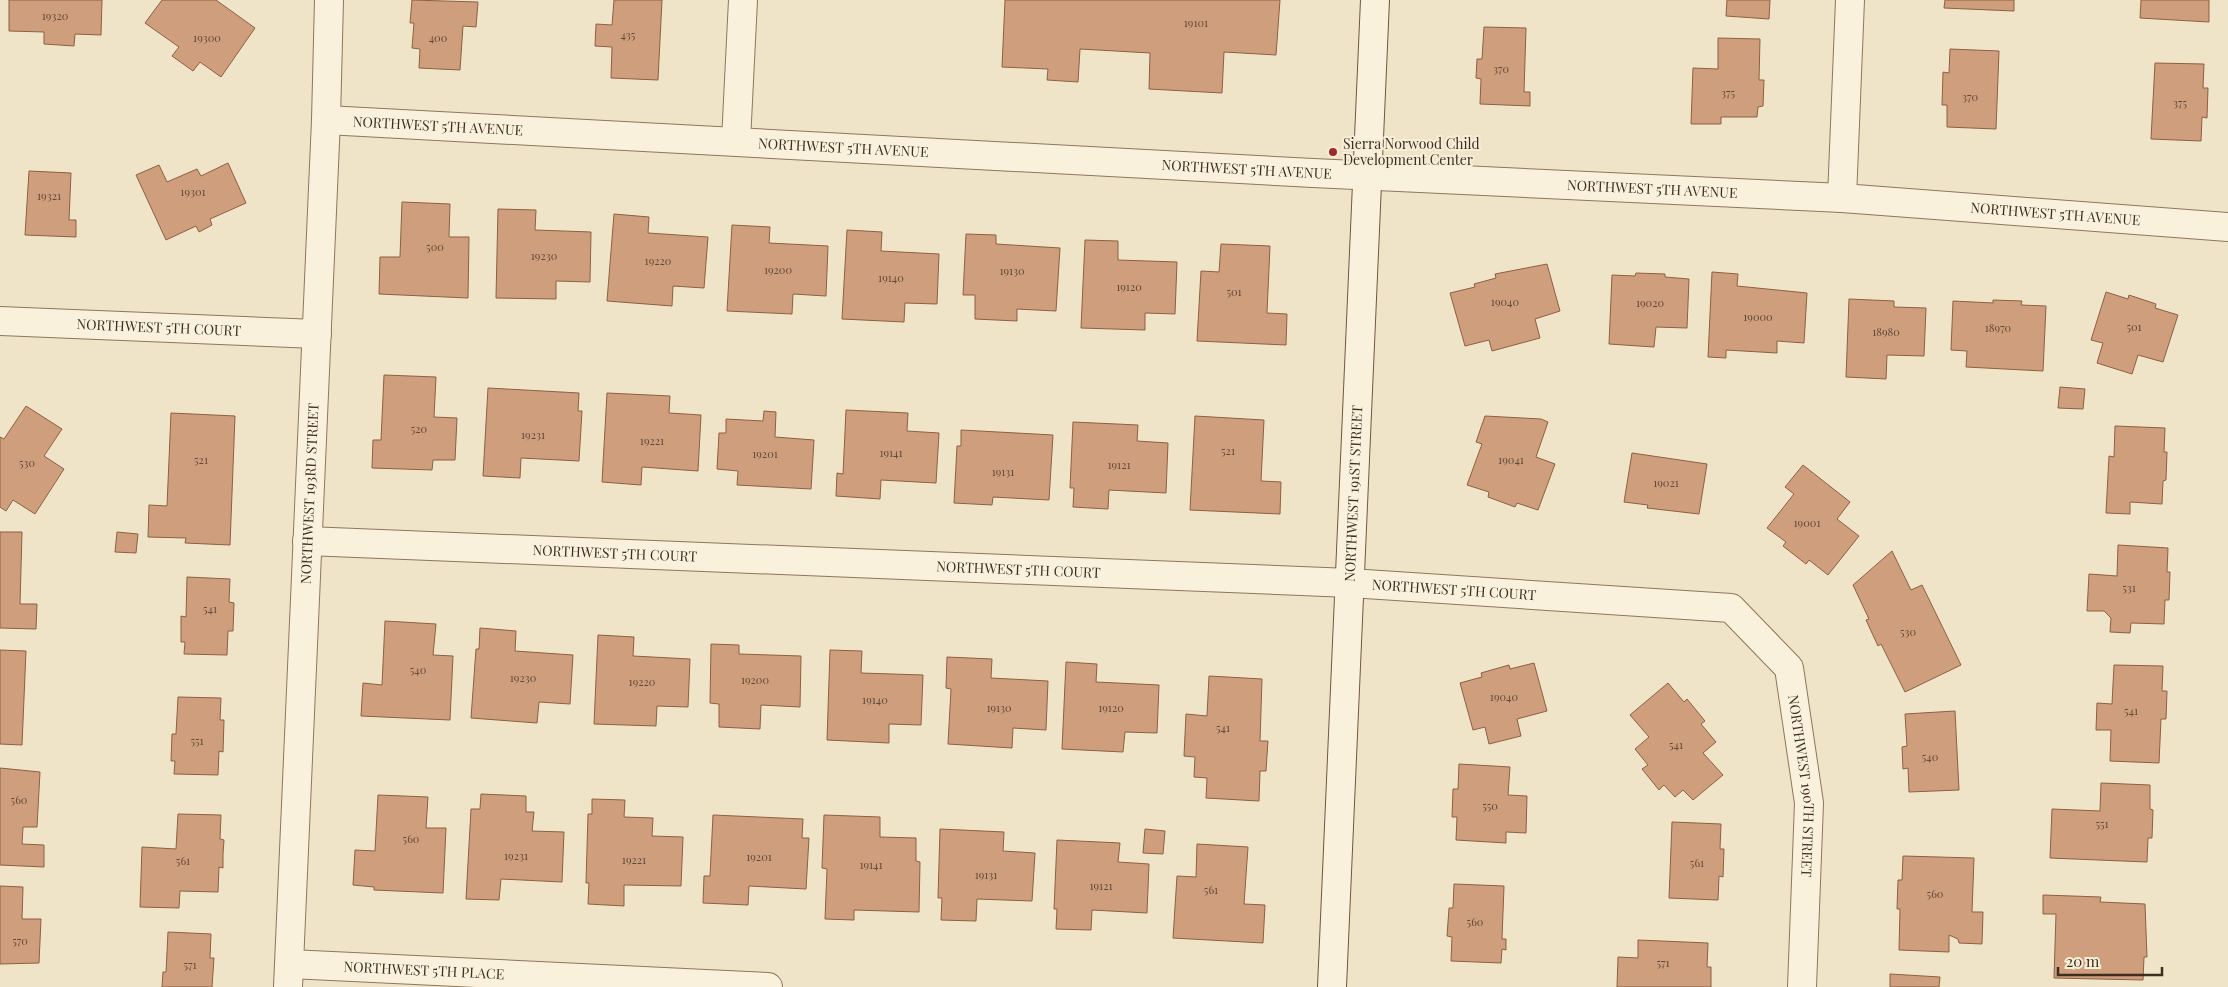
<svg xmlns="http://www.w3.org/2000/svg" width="2228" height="987" font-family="'Playfair Display',serif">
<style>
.building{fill:#cf9f7d;stroke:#8d5f41}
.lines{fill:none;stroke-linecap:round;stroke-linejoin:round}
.street-casing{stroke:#8d765c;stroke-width:30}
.secondary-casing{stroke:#6f573f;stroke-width:30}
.street{stroke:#faf1dc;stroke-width:28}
.secondary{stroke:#faf1dc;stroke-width:28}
.poi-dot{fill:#9e2a2b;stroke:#f7eed8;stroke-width:2}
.labels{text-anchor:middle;stroke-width:4;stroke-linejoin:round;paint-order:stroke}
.number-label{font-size:11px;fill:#624a37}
.street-label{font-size:14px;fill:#3d2e20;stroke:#f7eed8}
.poi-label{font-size:14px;fill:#3d2e20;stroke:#f7eed8;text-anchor:start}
</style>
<rect width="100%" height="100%" fill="#f0e4c8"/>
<path class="building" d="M9 0H102L101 35 75 34 74 46 44 44V32L9 31Z
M162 0H216L255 28 221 77 200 62 193 71 172 56 179 47 145 23Z
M412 0 478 2 476 27 463 26 460 70 419 68 420 49 412 48 414 23H410Z
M614 0H662L658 80 611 78 612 47 595 46 596 24 612 25Z
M1005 0H1280L1276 55 1224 52 1222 93 1149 89 1150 53 1080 49 1078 82 1047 80 1048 69 1002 67Z
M1727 0H1770L1769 19 1726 16Z
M1945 0H2014V11L1944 8Z
M2141 0H2209V22L2140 18Z
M1484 27 1526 28 1524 92H1530V106L1480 104 1481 79 1476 78 1477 59H1482Z
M1718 38 1760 39 1759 80H1764L1763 106 1758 107 1757 117H1721V124H1691L1693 68 1718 69Z
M1950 49 1999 51 1996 129 1947 127V105H1942L1943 72 1949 73Z
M2155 63 2204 64 2203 88H2208L2207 118 2202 117 2201 141 2151 139Z
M228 163 246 203 210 219 212 225 199 232 196 226 166 240 136 175 159 165 167 182 197 169 201 176Z
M29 171 71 173 69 220H76V237L25 235Z
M402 202 450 204 449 237H469L468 298 379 294 380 257H400Z
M498 209 536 210 535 230 591 232 590 282 556 281V299L496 298Z
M614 214 649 217 648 233 708 237 704 288 673 286 672 306 607 301Z
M732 225 770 227 769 243 828 246 826 296 793 294 792 314 727 311Z
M847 230 882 232 881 251 939 254 937 304 905 303 904 322 842 319Z
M966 234 996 235V244L1060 248 1056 311 1017 309V321L975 319V295H963Z
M1085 240 1118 241V260L1177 262 1175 314 1145 313V330L1081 328Z
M1221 244 1270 246 1267 313 1287 314 1286 345 1197 341 1201 271 1219 272Z
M1547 264 1560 311 1535 319 1540 338 1492 351 1489 340 1465 346 1450 293 1475 287 1474 284 1496 278 1495 274Z
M1712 272 1738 274 1737 286 1807 293 1804 343 1777 341V353L1726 350V358L1708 357Z
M1636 273 1665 274V277L1689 279 1687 328 1656 327 1654 347 1609 344 1612 275 1635 276Z
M2106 292 2128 299 2129 295 2156 304 2155 308 2178 315 2163 362 2138 355 2132 374 2097 363 2103 343 2091 340Z
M1849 299 1894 301V307L1926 308 1924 356 1887 355 1886 379 1846 377Z
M1993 300 2022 301 2021 305 2046 306 2043 371 1966 367 1967 351 1951 350 1953 301 1993 303Z
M384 375 436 377 434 417 457 418 455 460H433L432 470 372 468 373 440H381Z
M2060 387 2085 389 2083 409 2058 408Z
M488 388 579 393 578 411H582L579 461 521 458 520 478 483 476Z
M607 393 670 396 669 413 701 415 698 471 642 467 641 485 602 482Z
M26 406 62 429 44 456 64 469 35 514 13 500 6 511 0 507V437L4 439Z
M846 410 908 413 907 431 939 433 936 483 881 480 880 499 836 496 837 473 843 474Z
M764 411 776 412 775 437 814 440 811 489 737 485 738 471 717 469 719 433H726V419L763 421Z
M171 413 235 416 230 545 185 543 186 538 148 537 149 505 167 506Z
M1195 416 1264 420 1261 481 1281 482 1280 514 1190 510Z
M1485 416 1541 419 1548 422 1536 457 1555 464 1538 510 1517 503 1515 507 1488 497 1489 492 1467 485 1482 444 1476 442Z
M1073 422 1138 425 1137 441 1168 443 1166 493 1109 490 1108 509 1073 507 1074 488H1070Z
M2115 426 2165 428 2164 452H2167L2166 480 2163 481 2162 504 2130 502V514L2106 513 2109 456 2114 457Z
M961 430 1053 435 1049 500 993 497 992 505 954 503 957 446H961Z
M1632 453 1707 464 1699 514 1647 508 1648 505 1624 502Z
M1803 465 1850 502 1837 519 1859 536 1828 575 1809 560 1806 564 1783 546 1786 542 1767 528 1794 494 1785 487Z
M0 532H22L20 604H37L36 629 0 628Z
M117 532 138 534 136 553 115 552Z
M2118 545 2168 548 2167 572H2170L2169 600H2165L2164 624 2131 623 2130 633 2110 632 2111 618 2104 611H2087L2089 574 2117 576Z
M1892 551 1911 590 1922 585 1961 665 1905 692 1881 644 1878 646 1866 620 1869 619 1853 585Z
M187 577 230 579 229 602 234 603 233 631H228L227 655 184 654 185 642H181V616L186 617Z
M385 621 436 624 433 655 453 656 450 720 361 716 363 683 382 685Z
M480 628 516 631 515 651 573 655 570 704 539 702 537 723 471 718 476 649H479Z
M598 635 634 637 633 656 690 659 688 707 657 706 656 726 594 724Z
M711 644 739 645V654L801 656 800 707 761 705 760 729 719 727V704L710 703Z
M0 650 26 651 22 745 0 744Z
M830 650 862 651 861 673 923 675 921 725 889 724V743L827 740Z
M947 657 992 659 991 678 1048 681 1046 730 1013 728 1012 748 948 744 951 689 946 688Z
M1066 662 1097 664 1096 682 1159 685 1157 733 1125 732 1123 752 1062 749Z
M1534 663 1547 711 1517 719 1521 736 1489 744 1485 727 1473 730 1460 683 1482 677 1481 673 1509 665 1510 669Z
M2114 665 2163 666 2162 691H2167L2166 719H2161L2159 763 2110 761 2111 730H2096L2097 703 2112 704Z
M1209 676 1262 679 1260 741H1268L1266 771H1260L1259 801 1206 798 1207 778 1194 777 1195 757 1184 756 1186 714 1207 716Z
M1668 683 1684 702 1687 699 1705 721 1701 724 1716 742 1703 753 1723 775 1693 800 1683 790 1675 797 1664 785 1659 790 1642 769 1648 765 1635 749 1649 737 1630 715Z
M178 697 221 698 220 720H224L223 752 219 751 218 775 174 774 175 761H171L172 734H176Z
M1955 711 1959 790 1909 792 1908 768 1903 769 1902 747 1907 746 1905 714Z
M1459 764 1510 767 1508 795 1527 796 1526 833 1506 832V843L1456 840 1457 817H1452L1453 789H1458Z
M0 768 40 772 37 827H23L22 844 44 845V867L0 865Z
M2101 783 2150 785V809L2153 810 2152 838H2148L2147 862 2050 858 2052 809 2100 811Z
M481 794 526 796V812H534L532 831 564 832 562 882 501 879 499 900 466 899 471 809H480Z
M378 795 428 797 426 828H446L443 893 374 890V887L353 885 355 850 375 851Z
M592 799 625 800 624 817 653 818 652 836 683 837 681 886 624 885V906L588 904 589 883H586L588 814H592Z
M178 814 221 815 220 839 224 840 223 854V868L219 867 218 892 180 891 179 908 140 907 142 847 176 849Z
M713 815 803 819 802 838H809L806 889 749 886 748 905 703 903 704 876H710Z
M824 815 880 817V837L916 838V861L920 862 919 912 854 910V920L825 919 827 869 822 868Z
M1672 822 1721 824 1720 849H1724L1723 877 1719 876 1718 900 1669 898Z
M940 829 1004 832 1003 851 1035 853 1032 901 977 899 976 921 941 920 942 898H938Z
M1145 829 1165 831 1163 854 1143 853Z
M1057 840 1120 843 1118 862 1149 864 1147 913 1092 910 1091 930 1056 929 1057 909H1054Z
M1197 844 1248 847 1244 904 1265 905 1263 943 1173 938 1177 876 1196 877Z
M1903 856 1974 858 1972 912H1983L1982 944 1959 943 1958 939 1949 935V952L1899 950 1900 909H1897L1898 880H1902Z
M1454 884 1504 886 1502 939H1506V950L1502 949 1501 963 1451 961 1452 937 1447 936 1449 908H1453Z
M0 886 23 887 22 919H41L39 963 0 964Z
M2043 895 2101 897 2100 902 2145 904 2147 957H2144L2143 980 2054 978 2056 914H2043Z
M168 932 211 934 210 958H214L212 987H162L163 972H166Z
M1638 940 1708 943 1707 967H1711V987H1617L1618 957 1638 958Z
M1890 974 1940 977 1939 987H1890Z"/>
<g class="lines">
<g class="street-casing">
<g id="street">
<path id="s1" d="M326 120 1313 173 1842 198 2228 227"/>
<path d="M736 141 743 0"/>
<path d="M1842 198 1850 0"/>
<path id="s2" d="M0 321 317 334"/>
<path id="s3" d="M307 541 1350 583 1731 608 1789 668 1809 803 1802 987"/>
<path id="s4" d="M290 964 768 987"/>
<path id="s5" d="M288 987 326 120 329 0"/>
</g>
</g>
<g class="secondary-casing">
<g id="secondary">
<path id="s6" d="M1332 987 1375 0"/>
</g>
</g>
<use href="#street" class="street"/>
<use href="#secondary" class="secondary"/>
</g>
<circle class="poi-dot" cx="1333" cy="152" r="5"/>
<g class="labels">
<g class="number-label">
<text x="55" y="20">19320</text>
<text x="1196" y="27">19101</text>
<text x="628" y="39">435</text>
<text x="207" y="42">19300</text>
<text x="438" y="42">400</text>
<text x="1501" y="73">370</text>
<text x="1728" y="97">375</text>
<text x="1970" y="101">370</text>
<text x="2180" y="107">375</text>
<text x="193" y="196">19301</text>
<text x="49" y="200">19321</text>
<text x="435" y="251">500</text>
<text x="544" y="260">19230</text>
<text x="658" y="265">19220</text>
<text x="778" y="274">19200</text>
<text x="1012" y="275">19130</text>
<text x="891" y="282">19140</text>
<text x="1129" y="291">19120</text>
<text x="1234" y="296">501</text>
<text x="1505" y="306">19040</text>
<text x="1650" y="307">19020</text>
<text x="1758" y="321">19000</text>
<text x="2134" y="331">501</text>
<text x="1998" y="332">18970</text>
<text x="1886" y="336">18980</text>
<text x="419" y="433">520</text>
<text x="533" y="439">19231</text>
<text x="652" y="445">19221</text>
<text x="1228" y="455">521</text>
<text x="891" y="457">19141</text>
<text x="765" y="458">19201</text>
<text x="201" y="464">521</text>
<text x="1511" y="464">19041</text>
<text x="27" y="467">530</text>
<text x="1119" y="469">19121</text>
<text x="1003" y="476">19131</text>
<text x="1666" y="487">19021</text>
<text x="1807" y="527">19001</text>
<text x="2129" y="592">531</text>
<text x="210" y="613">541</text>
<text x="1908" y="636">530</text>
<text x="418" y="674">540</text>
<text x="523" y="682">19230</text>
<text x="755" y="684">19200</text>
<text x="642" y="686">19220</text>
<text x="1504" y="701">19040</text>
<text x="875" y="704">19140</text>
<text x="999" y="712">19130</text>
<text x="1111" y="712">19120</text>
<text x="2131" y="715">541</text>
<text x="1223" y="732">541</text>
<text x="197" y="745">551</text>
<text x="1676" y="749">541</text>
<text x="1930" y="761">540</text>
<text x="19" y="804">560</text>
<text x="1490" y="810">550</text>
<text x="2102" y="828">551</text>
<text x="411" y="843">560</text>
<text x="516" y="860">19231</text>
<text x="759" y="861">19201</text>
<text x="634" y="864">19221</text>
<text x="183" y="865">561</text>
<text x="1697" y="867">561</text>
<text x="871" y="869">19141</text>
<text x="986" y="879">19131</text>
<text x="1101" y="890">19121</text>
<text x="1211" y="894">561</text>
<text x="1935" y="898">560</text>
<text x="1475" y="926">560</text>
<text x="20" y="945">570</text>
<text x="1663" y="967">571</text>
<text x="190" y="969">571</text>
</g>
<g class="street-label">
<text dy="5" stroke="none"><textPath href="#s1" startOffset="112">NORTHWEST 5TH AVENUE</textPath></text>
<text dy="5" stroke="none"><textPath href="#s1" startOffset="518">NORTHWEST 5TH AVENUE</textPath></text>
<text dy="5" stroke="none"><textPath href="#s1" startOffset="922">NORTHWEST 5TH AVENUE</textPath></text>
<text dy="5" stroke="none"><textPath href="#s1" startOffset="1328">NORTHWEST 5TH AVENUE</textPath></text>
<text dy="5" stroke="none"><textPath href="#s1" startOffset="1732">NORTHWEST 5TH AVENUE</textPath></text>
<text dy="5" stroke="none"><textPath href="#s2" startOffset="159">NORTHWEST 5TH COURT</textPath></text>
<text dy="5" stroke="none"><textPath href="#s5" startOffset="494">NORTHWEST 193RD STREET</textPath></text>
<text dy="5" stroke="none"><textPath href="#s6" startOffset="494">NORTHWEST 191ST STREET</textPath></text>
<text dy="5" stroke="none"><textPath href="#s3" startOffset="308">NORTHWEST 5TH COURT</textPath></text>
<text dy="5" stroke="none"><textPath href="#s3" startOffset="712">NORTHWEST 5TH COURT</textPath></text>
<text dy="5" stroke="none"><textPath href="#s3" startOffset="1148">NORTHWEST 5TH COURT</textPath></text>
<text dy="5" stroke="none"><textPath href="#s3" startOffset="1628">NORTHWEST 190TH STREET</textPath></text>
<text dy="5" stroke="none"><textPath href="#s4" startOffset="134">NORTHWEST 5TH PLACE</textPath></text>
</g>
<g class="poi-label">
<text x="1343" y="149">Sierra Norwood Child<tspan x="1343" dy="16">Development Center</tspan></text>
</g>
</g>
<path d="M2058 967v8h104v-8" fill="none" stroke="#3d2e20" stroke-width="2.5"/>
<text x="2066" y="967" font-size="15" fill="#3d2e20" stroke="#f7eed8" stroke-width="4" paint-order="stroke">20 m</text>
</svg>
